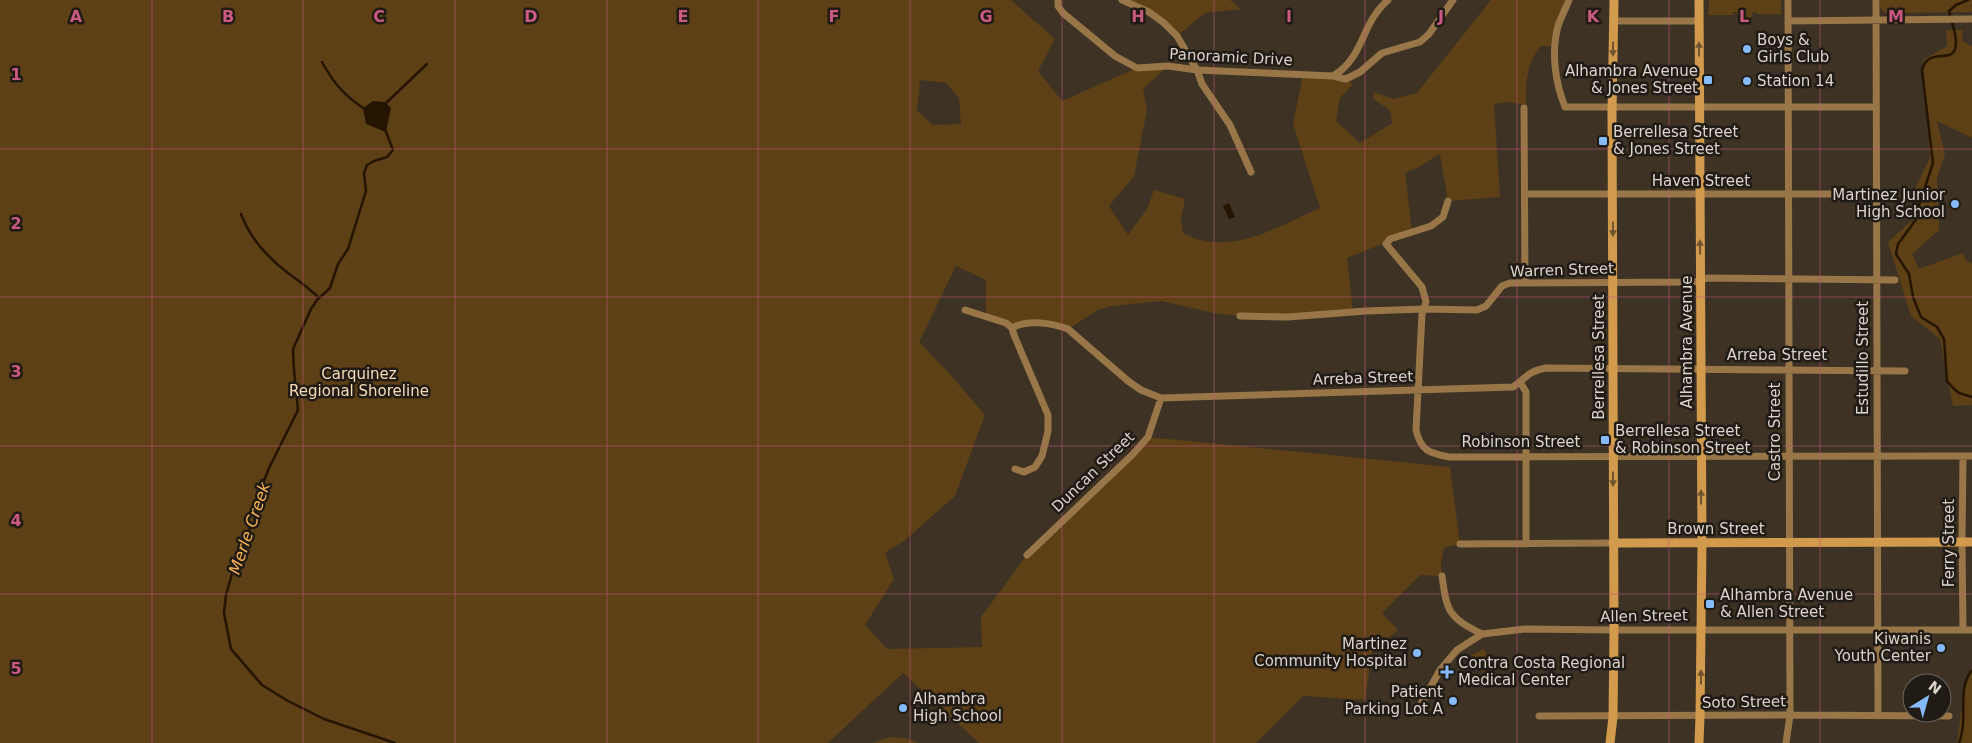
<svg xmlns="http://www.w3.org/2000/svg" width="1972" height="743" font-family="'DejaVu Sans',sans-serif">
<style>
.green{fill:#5d4015;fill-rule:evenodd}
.water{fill:#241400}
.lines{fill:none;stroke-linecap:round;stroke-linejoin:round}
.stream{stroke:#241400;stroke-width:2.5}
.street{stroke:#987648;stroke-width:7}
.secondary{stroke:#d19a4c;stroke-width:9}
.oneway{fill:#70542d}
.grid{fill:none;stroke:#cb5a82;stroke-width:1;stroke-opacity:0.55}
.poi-dot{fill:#86bbfb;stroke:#201b14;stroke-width:2}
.labels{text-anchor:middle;stroke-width:5;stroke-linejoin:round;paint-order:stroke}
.poi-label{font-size:15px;fill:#dbd4cb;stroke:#201b14;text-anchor:start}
.street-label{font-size:15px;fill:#dbd4cb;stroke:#201b14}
.park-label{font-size:15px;fill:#f7dcb8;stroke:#201b14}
.water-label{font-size:16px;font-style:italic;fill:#fcb753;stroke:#201b14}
.grid-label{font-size:16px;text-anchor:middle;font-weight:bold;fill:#cb5a82;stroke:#201b14;stroke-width:5;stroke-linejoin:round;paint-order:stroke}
</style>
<rect width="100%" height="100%" fill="#3d3224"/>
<path class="green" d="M0 0H1011L1055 39 1038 71 1062 101 1137 68 1168 66 1143 89 1147 110 1134 176 1109 206 1128 235 1147 209 1154 190 1185 199 1181 219 1183 233C1229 258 1277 227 1320 208L1293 124 1303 75 1346 79 1353 84 1340 98 1336 121 1360 143 1392 123 1390 110 1373 99 1374 92 1393 99 1417 93 1491 0H1569L1551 46H1541C1526 63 1526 84 1526 105L1508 102 1494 104 1500 197 1448 201 1440 154 1419 167 1405 173 1412 232 1347 258 1353 312 1240 316 1214 313 1161 301 1112 306 1098 310 1068 329 1033 323 1012 328 986 317V280L956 266 919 342 948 372 985 415 955 496 904 541 885 553 894 579 865 625 887 649 982 647 981 617 1027 555 1148 437 1450 467 1460 544 1444 548 1441 563 1442 576 1420 575 1382 613 1398 630 1372 652 1365 700 1303 696 1256 743H979L903 673 828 743H0ZM920 80 946 83 959 98 961 124 933 125 917 111Z
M1122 0H1230L1241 9 1205 13 1177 36 1164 23Z
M1709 0H1781V14H1756L1757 12H1753L1750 20H1739L1737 12H1733V15H1708Z
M1880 0H1972V12L1885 13 1880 8Z
M1946 30H1963L1962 41 1972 46V138L1937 121 1945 154 1937 178 1939 230 1912 254 1919 269 1963 253 1966 260 1972 264V405L1953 406 1940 339 1911 316 1888 242 1918 215 1915 189 1930 157 1923 60 1947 46Z
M1484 649 1493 667 1482 673 1472 655Z
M1972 666V743H1957L1963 698Z
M890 737 906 738 919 743H872Z"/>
<path class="water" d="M373 101 385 102 391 108 386 132 366 124 363 108Z
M1229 203 1235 217 1229 219 1223 206Z"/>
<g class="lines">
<path class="stream" d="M1968 0 1956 5 1949 11C1951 21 1956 32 1956 42 1956 68 1929 44 1922 70L1933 163 1919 205 1917 218 1898 244 1896 254 1909 274 1913 297 1921 317 1937 327 1944 339 1947 381 1953 388 1959 393 1972 397
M322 62C334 84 345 96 366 110
M385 104 427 64
M385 129 393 150 387 157 374 161 367 165 364 173 366 191 348 249 338 264 330 288 317 300 311 309 293 349 294 371 298 410 269 468 260 491 254 524 249 530 246 540 239 549 226 595 224 613 231 649 262 685 288 701 324 719 395 743
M241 214C250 238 268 258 288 273 299 281 309 288 319 298
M1959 743C1969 719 1956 688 1972 670"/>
<path class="street" d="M1058 0V6L1063 13 1115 56 1137 68 1168 66 1197 70 1333 76C1365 57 1360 24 1388 0
M1122 0 1149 12 1164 23 1177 36 1197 70 1202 84 1230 125 1251 172
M1569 0C1566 8 1561 17 1558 26 1551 52 1555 82 1565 107H1875
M1876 0 1878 716
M1614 21H1699
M1788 21 1972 19
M1333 76 1346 79 1360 72 1382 53 1420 42 1429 34 1453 0
M1524 108 1525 282
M1525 194H1876
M1448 201 1443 217 1431 226 1390 239 1386 244 1422 287 1426 302 1422 314 1416 430C1421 451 1429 453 1449 457L1972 456
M965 310 1006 323 1012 328
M1240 316 1288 317 1366 311 1424 309 1477 310 1486 306 1502 286 1510 283 1694 282 1707 278 1895 280
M1520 382 1526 392V544
M1963 457 1962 542 1963 630
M1015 469 1024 472 1035 467 1042 456 1048 431V415L1014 335 1012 328C1027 319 1052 323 1068 329L1128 381 1141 390 1161 398 1513 387C1526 378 1528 371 1546 368L1905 371
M1460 544 1613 543
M1027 555 1133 454 1148 437 1161 398
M1442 576C1447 612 1448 617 1482 634
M1416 713 1440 670 1457 650 1482 634 1525 629 1614 630H1972
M1539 716 1790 715 1949 716
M1786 743 1790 715 1788 0"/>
<path class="secondary" d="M1613 543 1972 542
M1610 743 1613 717 1614 630 1612 113 1614 0
M1699 743 1700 716 1702 543 1699 0"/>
</g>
<defs><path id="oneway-solid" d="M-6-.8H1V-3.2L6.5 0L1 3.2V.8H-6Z" transform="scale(1.25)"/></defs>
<g class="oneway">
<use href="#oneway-solid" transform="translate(1613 49) rotate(91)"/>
<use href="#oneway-solid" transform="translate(1699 49) rotate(-90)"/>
<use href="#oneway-solid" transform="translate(1613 229) rotate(90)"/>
<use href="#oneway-solid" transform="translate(1700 247) rotate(-91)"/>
<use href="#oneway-solid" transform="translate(1613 479) rotate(90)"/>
<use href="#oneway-solid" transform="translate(1701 497) rotate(-90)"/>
<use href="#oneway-solid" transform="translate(1701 677) rotate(-90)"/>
</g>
<path class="grid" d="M152 0V743M303 0V743M455 0V743M607 0V743M758 0V743M910 0V743M1062 0V743M1214 0V743M1365 0V743M1517 0V743M1669 0V743M1820 0V743M0 149H1972M0 297H1972M0 446H1972M0 594H1972"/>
<g class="poi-dot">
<circle cx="1747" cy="49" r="5"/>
<rect x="1703" y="75" width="10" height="10" rx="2.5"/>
<circle cx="1747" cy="81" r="5"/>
<rect x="1598" y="136" width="10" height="10" rx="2.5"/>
<circle cx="1955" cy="204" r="5"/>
<rect x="1600" y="435" width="10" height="10" rx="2.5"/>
<rect x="1705" y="599" width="10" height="10" rx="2.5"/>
<circle cx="1941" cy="648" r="5"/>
<circle cx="1417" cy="653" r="5"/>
<path d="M1444.5 664.5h5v5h5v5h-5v5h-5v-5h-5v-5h5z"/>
<circle cx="1453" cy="701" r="5"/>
<circle cx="903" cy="708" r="5"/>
</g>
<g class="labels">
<g class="poi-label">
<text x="1757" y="45">Boys &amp;<tspan x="1757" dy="17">Girls Club</tspan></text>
<text x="1698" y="76" text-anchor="end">Alhambra Avenue<tspan x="1698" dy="17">&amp; Jones Street</tspan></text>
<text x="1757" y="86">Station 14</text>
<text x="1613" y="137">Berrellesa Street<tspan x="1613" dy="17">&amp; Jones Street</tspan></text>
<text x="1945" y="200" text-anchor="end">Martinez Junior<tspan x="1945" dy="17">High School</tspan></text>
<text x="1615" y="436">Berrellesa Street<tspan x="1615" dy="17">&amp; Robinson Street</tspan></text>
<text x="1720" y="600">Alhambra Avenue<tspan x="1720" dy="17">&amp; Allen Street</tspan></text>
<text x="1931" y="644" text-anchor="end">Kiwanis<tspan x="1931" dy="17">Youth Center</tspan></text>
<text x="1407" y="649" text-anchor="end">Martinez<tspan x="1407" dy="17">Community Hospital</tspan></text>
<text x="1458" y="668">Contra Costa Regional<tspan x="1458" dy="17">Medical Center</tspan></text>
<text x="1443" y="697" text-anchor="end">Patient<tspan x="1443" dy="17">Parking Lot A</tspan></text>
<text x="913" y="704">Alhambra<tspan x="913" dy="17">High School</tspan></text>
</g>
<g class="street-label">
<text transform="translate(1231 57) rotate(3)" y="5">Panoramic Drive</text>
<text x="1701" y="186">Haven Street</text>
<text transform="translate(1562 270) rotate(-2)" y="5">Warren Street</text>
<text transform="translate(1687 342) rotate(-90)" y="5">Alhambra Avenue</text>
<text x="1777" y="360">Arreba Street</text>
<text transform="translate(1599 357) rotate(-90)" y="5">Berrellesa Street</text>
<text transform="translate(1863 358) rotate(-90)" y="5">Estudillo Street</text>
<text transform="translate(1363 378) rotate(-2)" y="5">Arreba Street</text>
<text transform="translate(1775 432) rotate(-90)" y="5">Castro Street</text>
<text x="1521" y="447">Robinson Street</text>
<text transform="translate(1093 472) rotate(-44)" y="5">Duncan Street</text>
<text x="1716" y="534">Brown Street</text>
<text transform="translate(1949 543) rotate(-90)" y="5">Ferry Street</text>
<text transform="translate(1644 616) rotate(-1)" y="5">Allen Street</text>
<text transform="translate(1744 702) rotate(-1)" y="5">Soto Street</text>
</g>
<g class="park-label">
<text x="359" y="379">Carquinez<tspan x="359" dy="17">Regional Shoreline</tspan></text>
</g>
<g class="water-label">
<text transform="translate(249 528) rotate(-71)" y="6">Merle Creek</text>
</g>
</g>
<g class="grid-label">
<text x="76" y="22">A</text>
<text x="228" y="22">B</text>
<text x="379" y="22">C</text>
<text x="531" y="22">D</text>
<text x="683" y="22">E</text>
<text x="834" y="22">F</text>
<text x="986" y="22">G</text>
<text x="1138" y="22">H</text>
<text x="1289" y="22">I</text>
<text x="1441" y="22">J</text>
<text x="1593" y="22">K</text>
<text x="1744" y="22">L</text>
<text x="1896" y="22">M</text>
<text x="16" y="80">1</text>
<text x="16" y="229">2</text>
<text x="16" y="377">3</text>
<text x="16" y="526">4</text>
<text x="16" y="674">5</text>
</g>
<g transform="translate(1927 698) rotate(37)"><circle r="24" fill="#201b14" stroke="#6b655d"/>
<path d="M0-4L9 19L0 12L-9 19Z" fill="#86bbfb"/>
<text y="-8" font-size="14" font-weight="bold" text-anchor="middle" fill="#dbd4cb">N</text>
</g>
</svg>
